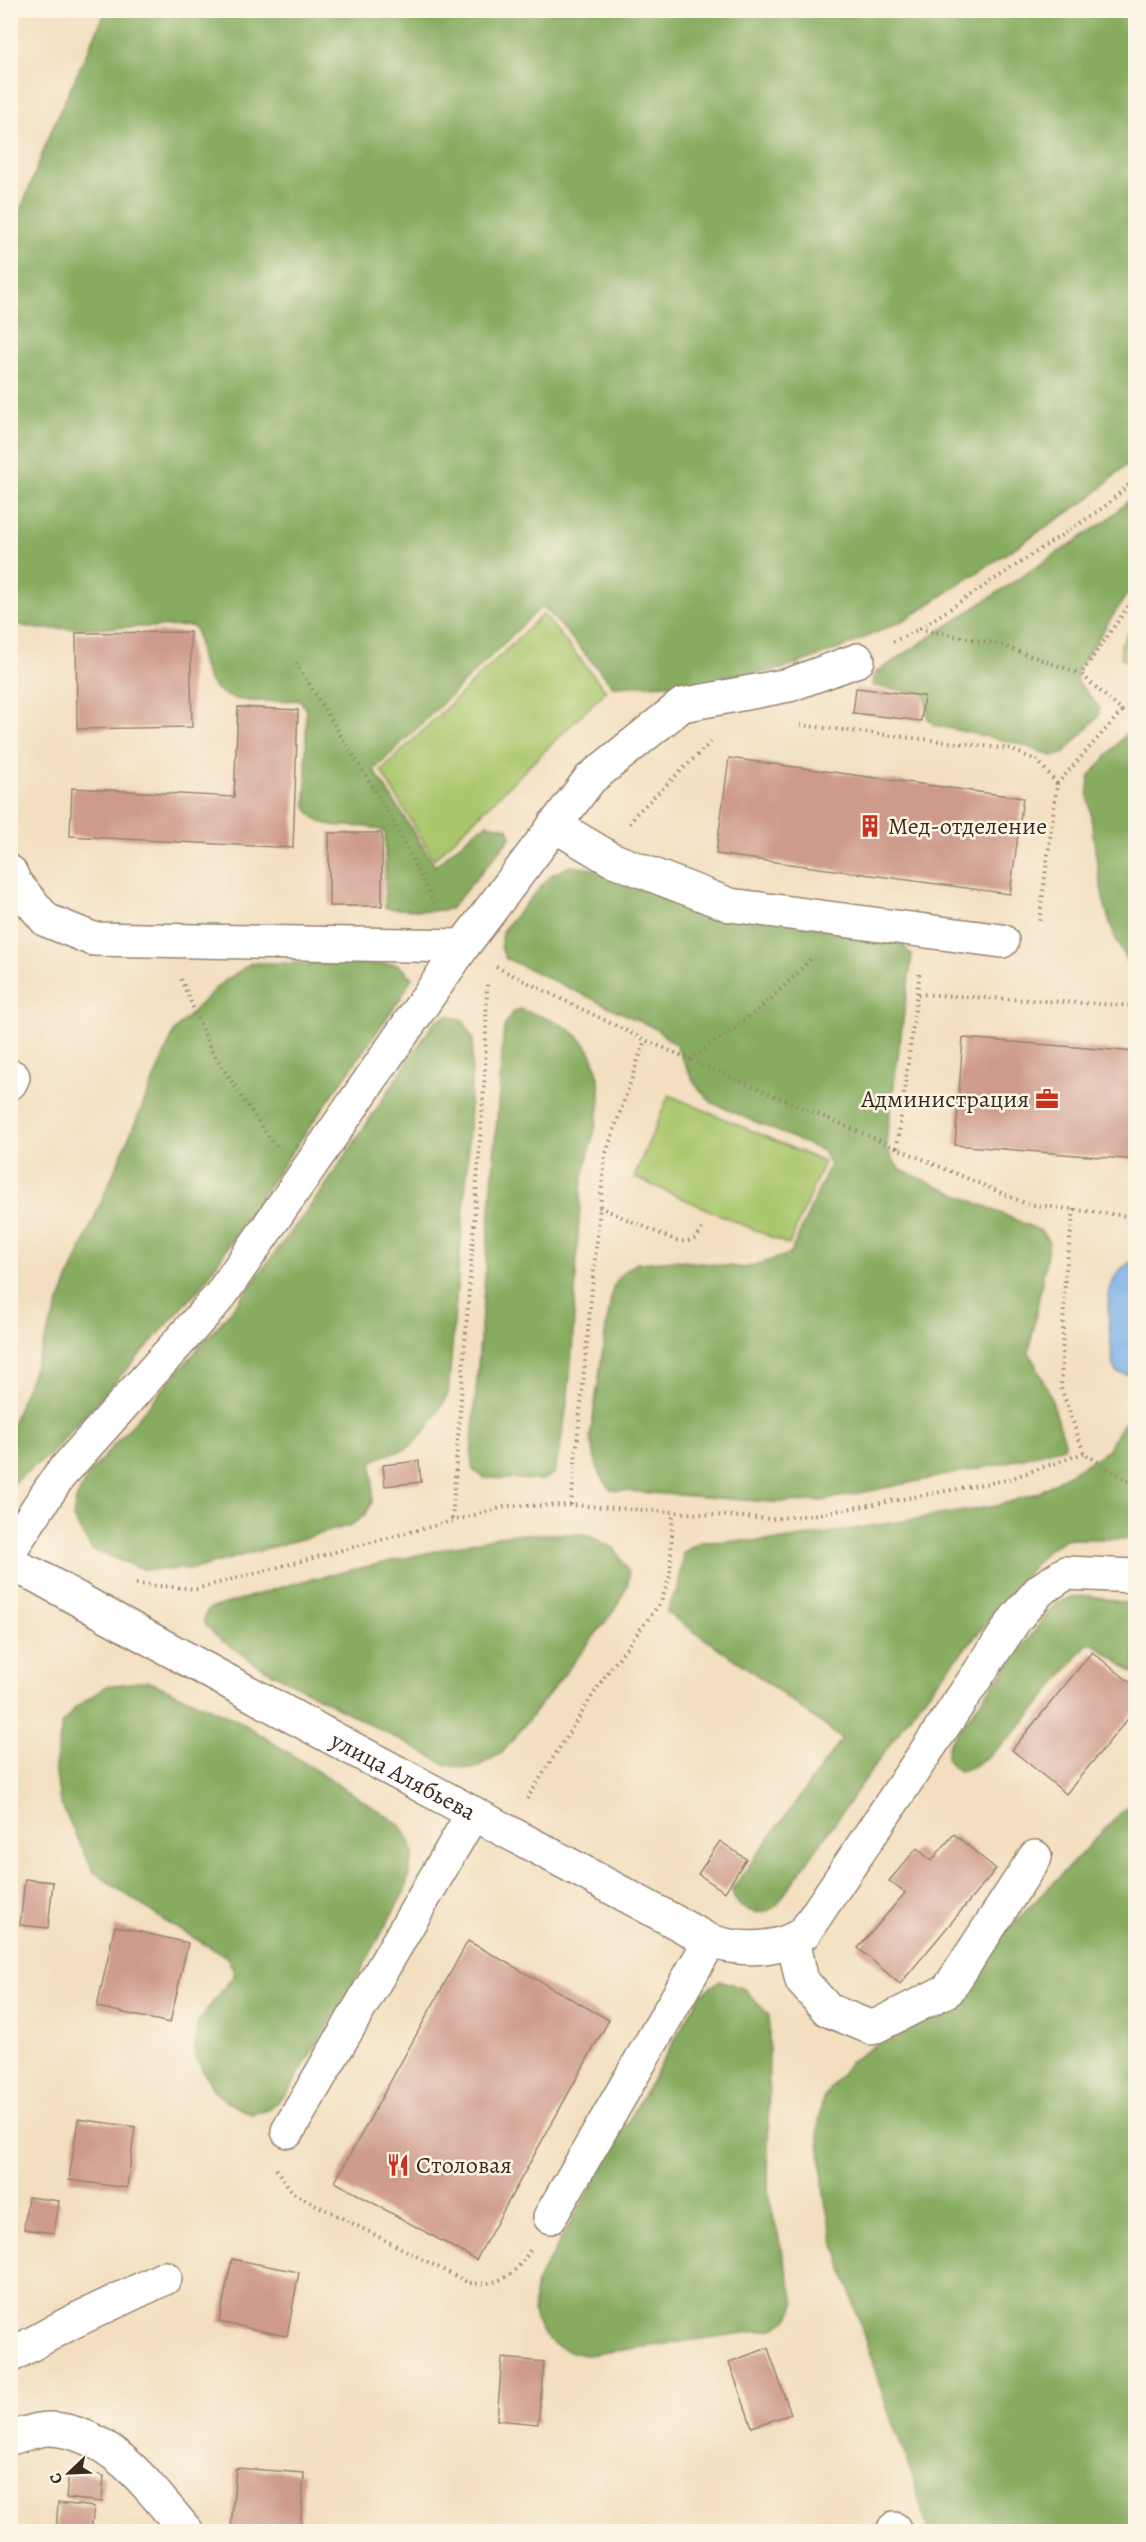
<svg xmlns="http://www.w3.org/2000/svg" width="1146" height="2542" font-family="Alegreya,serif">
<style>
.green{fill:#aac76d;stroke:#727846;stroke-width:1.5}
.forest{fill:#87ac60;stroke:#616b3f;stroke-width:1.5}
.water{fill:#7db1ea;stroke:#5c6e84;stroke-width:1.5}
.building{fill:#ce9a8b}
.lines{fill:none;stroke-linecap:round;stroke-linejoin:round}
.minor-casing{stroke:#97846f;stroke-width:36}
.path{stroke:#97846f;stroke-width:4;stroke-dasharray:1.5 4.5;stroke-linecap:butt}
.minor{stroke:#fff;stroke-width:33}
.labels{text-anchor:middle;stroke-width:5;stroke-linejoin:round;paint-order:stroke}
.poi-label{font-size:24px;fill:#3b2a1e;stroke:#fcf5e5;text-anchor:start}
.street-label{font-size:24px;fill:#3b2a1e;stroke:#fcf5e5}
</style>
<rect width="100%" height="100%" fill="#fcf5e5"/>
<filter id="ink" filterUnits="userSpaceOnUse"><feTurbulence type="fractalNoise" baseFrequency=".0167" numOctaves="2"/><feDisplacementMap in="SourceGraphic" scale="12" xChannelSelector="R" yChannelSelector="G"/><feConvolveMatrix kernelMatrix="1 2 1 2 8 2 1 2 1" color-interpolation-filters="sRGB"/></filter>
<filter id="wash" filterUnits="userSpaceOnUse"><feTurbulence type="fractalNoise" baseFrequency=".008" numOctaves="4" result="noise"/><feDisplacementMap in="SourceGraphic" scale="24" xChannelSelector="R" yChannelSelector="G"/><feGaussianBlur stdDeviation="1.35" result="paint"/><feColorMatrix in="noise" values="0 0 0 0 0 0 0 0 0 0 0 0 0 0 0 0 0 1.4 0 .05"/><feComposite in="paint" operator="in"/></filter>
<g filter="url(#wash)">
<rect width="100%" height="100%" fill="#f3dfc0"/>
<path class="green" d="M543 614 606 691 434 859 381 771Z
M1135 620 1136 669H1135L1121 657V645Z
M669 1095 824 1162 789 1245 634 1177Z"/>
<path class="forest" d="M106 11H1135V457L1090 498 908 618 844 647 782 669 702 683 613 686 546 609 540 608 374 770 435 866 475 831 487 824 508 828 511 837 450 909 430 911 385 908V832C358 818 324 839 306 807V709L300 700C268 700 219 711 205 672 200 659 199 644 196 630L192 626 38 629 16 624 11 618 10 238 51 131Z
M1135 495V582L1076 672 1077 681 1100 708 1098 717 1063 754 1052 756 1017 743 934 725 928 718 925 694 873 686 874 674 1106 521Z
M1135 723V972C1098 924 1097 853 1088 794L1089 777Z
M570 866 607 871 896 936 912 956 887 1133V1150L899 1169 1041 1231 1049 1242 1029 1352 1049 1392 1065 1442 1064 1447 1000 1464 821 1501 771 1502 611 1490 599 1473 590 1438 607 1321 613 1288 621 1274 637 1263 675 1260 745 1268 790 1254 830 1165 823 1151 712 1103 695 1084 675 1044 654 1028 505 958 501 947 502 931 551 875Z
M251 963 397 964 412 977 402 996 270 1183 202 1286 49 1455 11 1484V1427L72 1270 175 1030 219 985Z
M520 1009C546 1018 574 1025 589 1050 597 1064 600 1082 600 1098 598 1130 584 1160 581 1192 573 1286 577 1383 554 1474L542 1480 485 1478 473 1470 471 1457 504 1027 512 1013Z
M448 1015 463 1020 473 1039 467 1171 448 1394C438 1412 425 1437 407 1448 395 1455 383 1452 372 1463 372 1493 380 1508 351 1525L194 1569 146 1570 92 1550 73 1518 76 1500 88 1475 231 1311 322 1191 435 1021Z
M1135 1417V1539H1065L1046 1551 914 1710 776 1906C759 1919 735 1911 732 1889L842 1739 750 1670 666 1612 678 1588 683 1553 700 1542 784 1540 996 1506 1038 1493 1107 1451 1122 1424Z
M510 1534H585L614 1548 629 1572 628 1584 616 1608 512 1741 502 1753 473 1769 447 1765 256 1664 217 1637 204 1623V1617L209 1609 299 1582Z
M1092 1596 1135 1605V1674L1094 1644H1087C1060 1677 1000 1764 959 1771 946 1763 945 1757 949 1743L1055 1604 1071 1597Z
M148 1681 241 1722 399 1824 410 1841 413 1855 405 1890 357 1978 287 2093 268 2110 251 2114 227 2102 214 2091 195 2056 197 2023 235 1974 227 1957 165 1921 94 1872 60 1802 55 1767 62 1725 75 1708 107 1686Z
M1135 1798V2531H928L908 2462 889 2414 836 2248 825 2203 818 2128 823 2098 850 2062 938 2002Z
M720 1980 744 1989 769 2015 768 2195 795 2304 789 2318 773 2329 586 2355C544 2349 527 2324 536 2283L701 1994Z"/>
<path class="water" d="M1135 1261 1136 1375 1117 1373 1113 1365C1111 1332 1095 1274 1135 1261Z"/>
<g id="blocks">
<path class="building" d="M190 632 192 727 77 729 76 633Z
M856 688 924 696 921 721 853 713Z
M238 707 298 710 293 848 70 836 72 788 234 797Z
M729 758 1023 798 1010 894 716 854Z
M329 833H382V906H329Z
M963 1038 1136 1052V1160L955 1145Z
M419 1461 421 1482 385 1486 383 1465Z
M1092 1652 1136 1687V1709L1066 1794 1012 1750Z
M954 1834 996 1869 900 1984 858 1948 905 1893 889 1881 917 1848 931 1861Z
M720 1841 746 1859 725 1892 698 1874Z
M25 1879 53 1882 48 1928 20 1925Z
M115 1926 188 1943 170 2023 97 2007Z
M468 1941 609 2020 476 2260 335 2182Z
M78 2119 135 2127 127 2188 69 2180Z
M28 2197 59 2201 54 2233 24 2229Z
M232 2259 299 2272 287 2336 219 2322Z
M768 2348 791 2414 752 2427 729 2362Z
M502 2358 544 2362 538 2424 497 2420Z
M236 2468 304 2473 300 2532 231 2528Z
M69 2472 104 2476 102 2502 66 2498Z
M58 2503 94 2507 91 2532H56Z"/>
</g>
</g>
<g filter="url(#ink)">
<use href="#blocks" fill-opacity="0" stroke="#97846f" stroke-width="1.5"/>
<g class="lines">
<g class="minor-casing">
<g id="minor">
<path d="M554 825 611 859 730 905 1002 941"/>
<path d="M10 872 15 883 46 920 93 939 463 946"/>
<path d="M10 1083 13 1077"/>
<path d="M10 1550 59 1476 220 1296 463 946 590 779 682 705 789 685 858 660"/>
<path id="s1" d="M10 1564 37 1576C259 1702 486 1818 710 1941 740 1951 778 1951 804 1933L1016 1618 1040 1590 1066 1573 1136 1576"/>
<path d="M793 1940 802 1981 828 2010 872 2028 948 1990 1035 1857"/>
<path d="M288 2131 473 1813"/>
<path d="M550 2217 710 1941"/>
<path d="M10 2356 70 2323 165 2278"/>
<path d="M10 2438C23 2435 39 2428 51 2429 113 2433 150 2489 187 2532"/>
<path d="M894 2529V2532"/>
</g>
</g>
<path class="path" d="M919 629 998 644 1081 674
M893 642 919 629 1103 508 1136 478
M296 663 391 817 436 907
M1122 711 1136 706
M800 725 1010 749 1038 761 1057 784 1039 924
M1057 784 1122 711 1081 674 1136 595
M630 824 636 814 713 740
M496 967 645 1040 1027 1204 1136 1217
M181 979 211 1050 267 1135 277 1146
M918 994 1136 1006
M689 1059C739 1028 773 1000 813 956
M897 1148 920 970
M599 1207 677 1241C692 1242 698 1240 703 1225
M1074 1209 1065 1278 1061 1388 1084 1453 1136 1486
M571 1505 605 1156 645 1040
M452 1519 485 1074 487 983
M136 1584 196 1589 508 1506 571 1505 772 1519 820 1514 1006 1480 1084 1453
M527 1799 605 1676 661 1602 670 1576 673 1512
M276 2169 293 2193 469 2283C500 2286 514 2276 531 2249"/>
<use href="#minor" class="minor"/>
</g>
</g>
<defs>
<g id="building-bare" transform="scale(1.8)"><path d="M-4-6H4V6H1V3H-1V6H-4ZM-2.5-4.3h1.7v1.8h-1.7ZM.8-4.3h1.7v1.8H.8ZM-2.5-1h1.7V.8h-1.7ZM.8-1h1.7V.8H.8Z" fill="#c8321e" stroke="#fcf5e5" stroke-width="2.5" paint-order="stroke"/></g>
<g id="office-bare" transform="scale(1.8)"><path d="M-6-3h4V-5.5h4V-3h4V5H-6ZM-1-4.5V-3h2v-1.5ZM-6 0V1H6V0Z" fill="#c8321e" stroke="#fcf5e5" stroke-width="2.5" paint-order="stroke"/></g>
<g id="restaurant-bare" transform="scale(1.8)"><path d="M-5-6h1v4h1v-4h1v4h1v-4h1v5L-1.5 .5V6h-2V.5L-5-1ZM5-6V6H3V1.5H1.5Q1.5-4 5-6Z" fill="#c8321e" stroke="#fcf5e5" stroke-width="2.5" paint-order="stroke"/></g>
</defs>
<g fill-rule="evenodd">
<use href="#building-bare" x="870" y="826"/>
<use href="#office-bare" x="1047" y="1099"/>
<use href="#restaurant-bare" x="398" y="2165"/>
</g>
<g class="labels">
<g class="poi-label">
<text x="888" y="834">Мед-отделение</text>
<text x="1029" y="1107" text-anchor="end">Администрация</text>
<text x="416" y="2173">Столовая</text>
</g>
<g class="street-label">
<text dy="8" stroke="none"><textPath href="#s1" startOffset="447">улица Алябьева</textPath></text>
</g>
</g>
<rect width="1146" height="2542" fill="none" stroke="#fcf5e5" stroke-width="36"/>
<g transform="translate(69 2473) rotate(247)" stroke="#fcf5e5" stroke-width="4.5" paint-order="stroke">
<path d="M0-4.5L10 22L0 15L-10 22Z" fill="#3b2a1e"/>
<text y="-9" font-size="16" font-weight="bold" text-anchor="middle" fill="#3b2a1e">С</text>
</g>
</svg>
